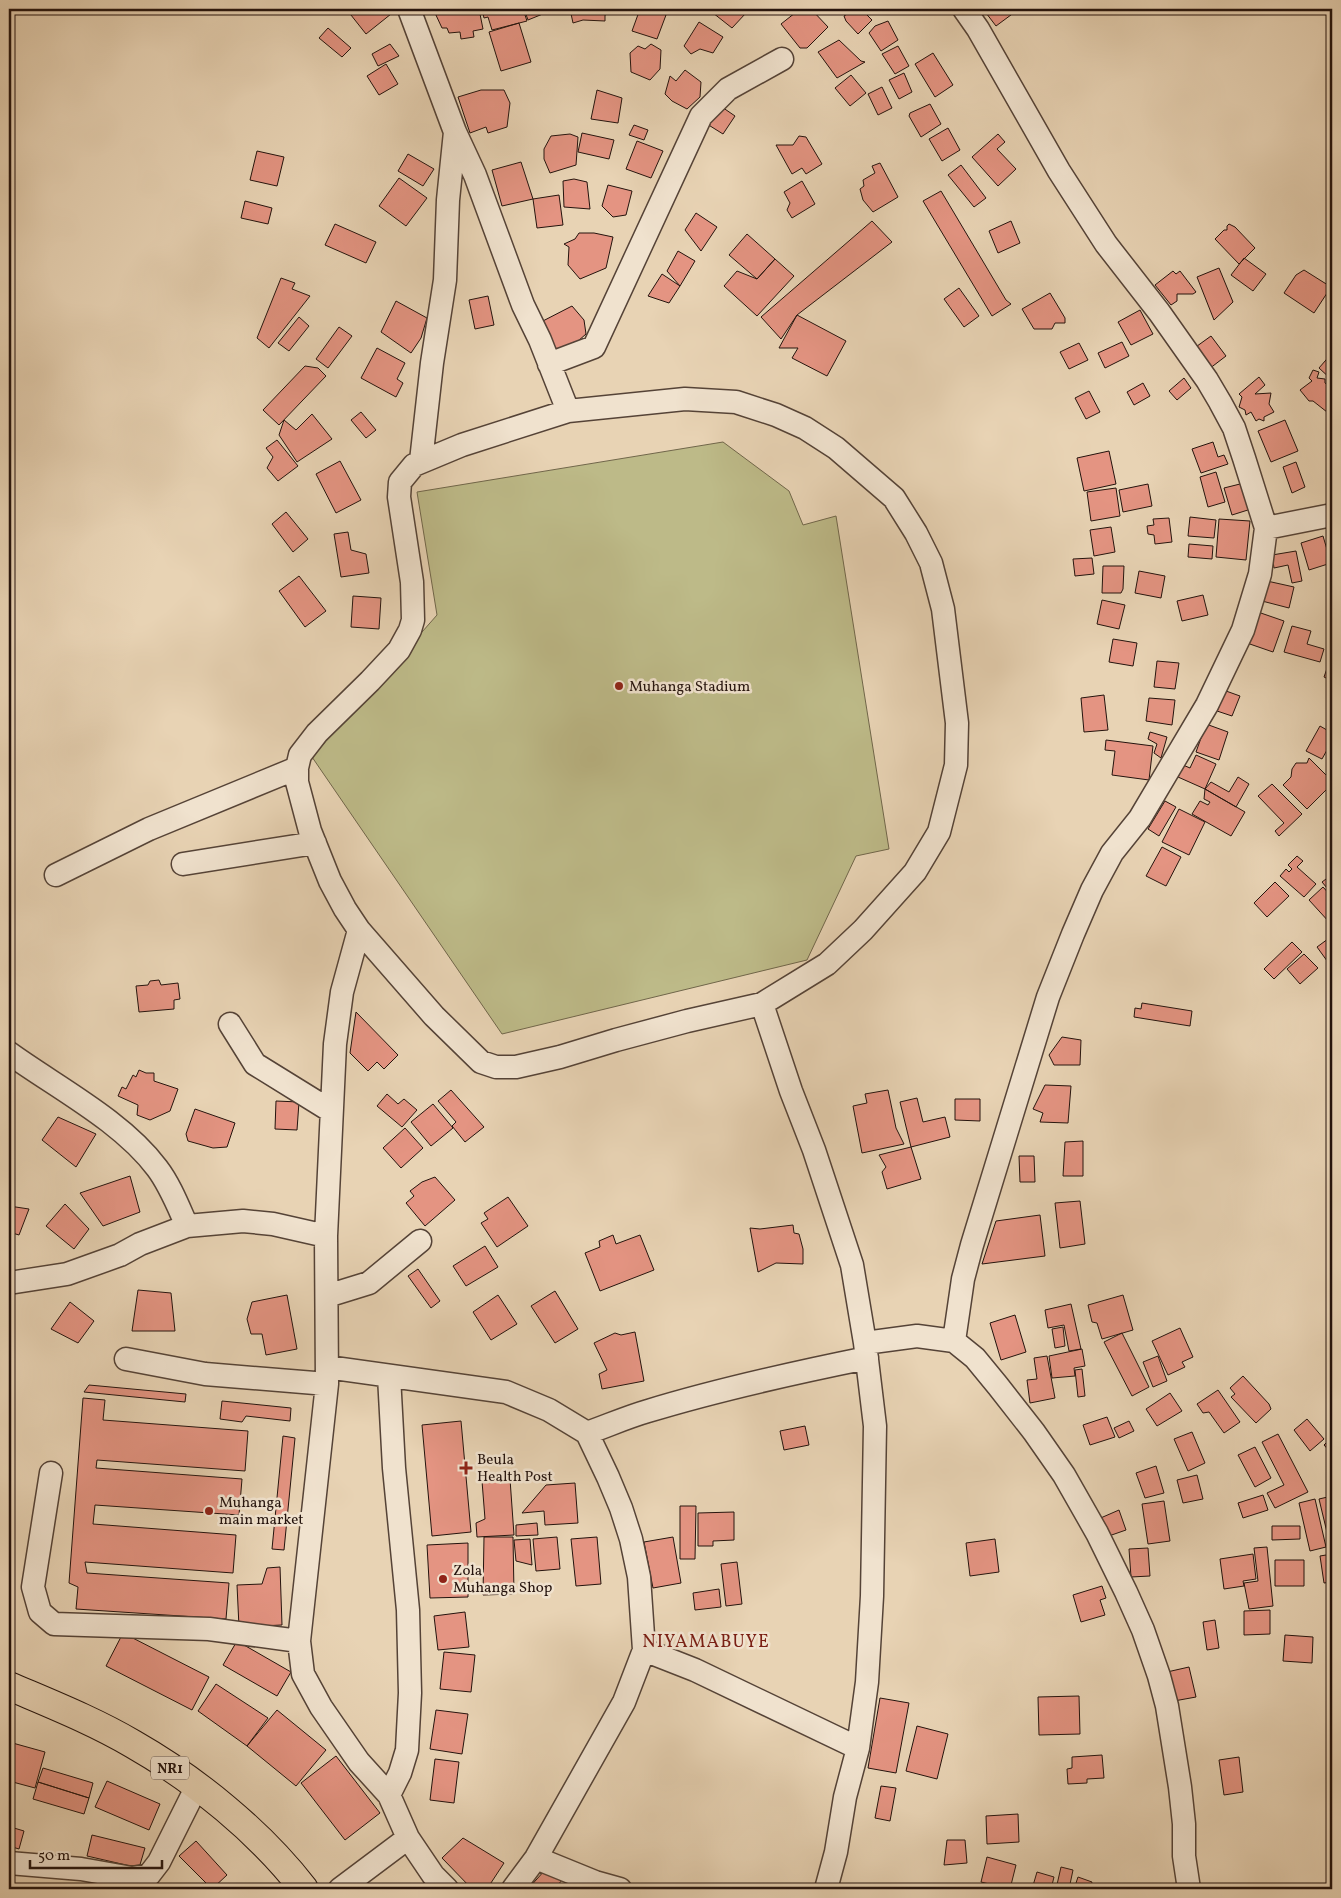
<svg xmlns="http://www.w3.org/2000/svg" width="1341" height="1898" font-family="Vollkorn,serif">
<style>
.green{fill:#bdba88;stroke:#70664a}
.building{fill:#e49482;stroke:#24130d}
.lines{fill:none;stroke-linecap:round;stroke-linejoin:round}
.minor-casing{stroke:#554337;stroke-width:25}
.highway-casing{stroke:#24130d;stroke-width:30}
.minor{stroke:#f0e2ce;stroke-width:22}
.highway{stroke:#e8d3b4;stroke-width:28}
.poi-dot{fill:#8f2418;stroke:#f0e2ce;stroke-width:2}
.labels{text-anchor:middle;stroke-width:5;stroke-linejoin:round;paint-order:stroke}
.shield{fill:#f0e2ce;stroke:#615147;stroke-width:1}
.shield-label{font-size:14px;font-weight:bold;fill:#24130d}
.poi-label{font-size:15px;fill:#24130d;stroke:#f0e2ce;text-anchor:start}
.quarter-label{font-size:18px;letter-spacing:1px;fill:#7a1f14;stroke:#f0e2ce}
</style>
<rect width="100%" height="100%" fill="#e8d3b4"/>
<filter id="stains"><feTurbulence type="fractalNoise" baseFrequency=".004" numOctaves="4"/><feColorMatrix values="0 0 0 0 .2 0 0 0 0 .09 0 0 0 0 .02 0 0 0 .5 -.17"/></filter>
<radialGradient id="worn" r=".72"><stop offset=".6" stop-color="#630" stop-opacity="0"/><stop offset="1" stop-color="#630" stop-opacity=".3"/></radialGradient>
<path class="green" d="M723 442 789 491 803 525 836 516 889 849 856 856 807 960 502 1034 312 757 437 615 417 492Z"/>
<path class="building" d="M348 9H395L396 10 366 34 347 10Z
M440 9H479L483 29 473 31 474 37 461 39 460 32 449 33 447 28H442L435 13Z
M482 9H523L527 21 492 30 488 17 484 18Z
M524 9H555L528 20Z
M570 9H610V13L605 15V21L583 20 573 23Z
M640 9H648L666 15 657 39 632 31Z
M708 9H740L746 13 732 28Z
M800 9H811L828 27 807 48H800L781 24Z
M855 9H861L872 20 858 34 846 21 844 16Z
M983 9H1019L996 26Z
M888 21 898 40 881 51 869 33 875 26Z
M699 22 723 37 713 53 700 49 691 54 684 46Z
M519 23 531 62 501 71 489 32Z
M328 28 351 48 342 57 319 38Z
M839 40 861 61 865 62 837 78 818 52Z
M390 44 399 56 378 66 372 54Z
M651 44 661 50 660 69 650 80 631 72 630 53 638 46 645 49Z
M898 46 909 66 895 74 882 54Z
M933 53 953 85 935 97 915 64Z
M386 64 398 84 379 95 367 76Z
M685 70 701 82 700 97 687 109 672 101 665 94 670 76 676 81Z
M904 73 912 92 899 99 889 80Z
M851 75 866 93 850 106 835 88Z
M882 87 892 108 878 115 868 94Z
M481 90H504L510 103 507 127 488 133 486 127 470 133 458 97Z
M597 90 622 98 618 123 591 119Z
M930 104 941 124 921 137 909 116 910 113Z
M719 105 735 116 723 134 707 124Z
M634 125 648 130 644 140 629 135Z
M948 128 960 150 942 161 929 139Z
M582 133 614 140 609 159 578 152Z
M570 134 578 137 576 165 550 173 544 159V149L551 136Z
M998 134 1005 142 997 149 1016 169 998 186 972 157Z
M799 136 806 137 822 164 806 174 802 168 792 174 776 145H793Z
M637 141 663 151 651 178 626 169Z
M257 151 284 157 277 186 250 180Z
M408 154 434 169 423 186 398 171Z
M521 162 533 199 502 206 492 170Z
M880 163 898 197 873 212 863 200 860 189 864 186 863 180 875 173 872 166Z
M961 165 986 198 974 207 948 175Z
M399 178 427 198 406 226 379 206Z
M574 179 587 182 590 209 564 207 563 181Z
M802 181 815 204 792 218 787 210 790 203 784 192Z
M608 185 632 191 626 215 613 217 602 206Z
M941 191 1006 300 1011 304 992 316 923 201Z
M559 195 563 225 537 228 533 199Z
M245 201 272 208 268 224 241 218Z
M696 213 717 227 701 251 685 230Z
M872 221 892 242 797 315 781 339 761 317Z
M1011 221 1020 243 998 253 989 231Z
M335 224 376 242 366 263 325 245Z
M1229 224 1235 227 1255 248 1239 264 1215 239 1224 230H1227V226Z
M579 233H594L613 237 606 268 580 279 568 265 569 247 564 244 575 239Z
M747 234 775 259 757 279 729 255Z
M678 251 695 261 680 286 667 271Z
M1244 258 1266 274 1253 291 1231 275Z
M775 259 794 276 757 316 724 286 737 271 757 279Z
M1219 268 1233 302 1214 320 1197 277Z
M1304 270 1331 287 1314 313 1284 293 1296 275Z
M1173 271 1176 274 1180 271 1196 292 1193 294H1177V301L1171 305 1155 285Z
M662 274 680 286 669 303 648 296Z
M281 278 295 283 292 289 310 296 269 348 257 338Z
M959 288 979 316 964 327 944 299Z
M1050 293 1065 318V323H1055L1052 329H1034L1022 309Z
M488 296 494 325 475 329 469 300Z
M396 301 427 318 421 338 411 353 381 332Z
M572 306 584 320 586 334 569 349 555 356 539 323Z
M1140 310 1153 334 1131 345 1118 322Z
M797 315 846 341 827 376 792 358 798 348H779Z
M299 317 309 326 289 351 278 343Z
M339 327 352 336 328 368 316 359Z
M1211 336 1226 356 1209 369 1193 349Z
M1122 342 1129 356 1105 368 1098 353Z
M1079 343 1088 360 1069 369 1060 352Z
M377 348 405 363 397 379 403 383 396 397 361 378Z
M1332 353V380L1319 368Z
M305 366 318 368 326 376 279 425 263 410Z
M1313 370 1319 372 1317 378 1325 379V383L1332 388V405L1327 412 1313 401H1309L1300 390 1312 381 1309 378Z
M1259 377 1265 385 1255 394 1271 393 1269 404 1274 412 1264 417V421L1259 419 1256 421 1251 412 1246 415 1245 410 1239 407 1242 397 1239 394Z
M1184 378 1191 388 1177 400 1169 391Z
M1143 383 1150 396 1134 405 1127 392Z
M1089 391 1100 412 1086 419 1075 398Z
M361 412 376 430 366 438 351 420Z
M312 414 332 439 297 462 279 435 284 420 296 430Z
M1285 420 1298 451 1271 462 1258 431Z
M277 440 298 466 278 481 267 468 273 457 266 448Z
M1213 442 1218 457 1224 455 1228 464 1201 473 1192 449Z
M1109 451 1116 484 1084 491 1077 458Z
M340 461 361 500 336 513 316 474Z
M1296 462 1305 487 1292 493 1283 467Z
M1216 472 1225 502 1208 507 1200 477Z
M1244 483 1251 509 1232 515 1224 488Z
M1148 484 1152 506 1123 512 1119 490Z
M1116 488 1120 516 1091 521 1087 492Z
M286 512 308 539 293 552 272 524Z
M1190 517 1216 520 1214 538 1188 536Z
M1169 518 1172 542 1155 544 1154 535 1148 534 1147 526 1154 525 1153 519Z
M1219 519 1250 521 1246 560 1216 557Z
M1111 527 1115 552 1094 556 1090 530Z
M348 532 351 550 366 554 369 573 341 577 334 534Z
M1323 536 1331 563 1309 570 1301 543Z
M1189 544 1213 546 1212 559 1188 557Z
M1296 551 1302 581 1292 583 1288 565 1274 568 1272 555Z
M1092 558 1094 574 1075 576 1073 559Z
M1103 566H1124L1123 589 1121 593H1102Z
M1139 571 1165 576 1161 598 1135 593Z
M299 576 326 611 305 627 279 591Z
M1267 581 1294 587 1289 608 1262 601Z
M1203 595 1208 615 1182 621 1177 601Z
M353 596 381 598 379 629 351 627Z
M1102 600 1125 605 1119 629 1097 624Z
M1255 611 1284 621 1273 652 1244 642Z
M1292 626 1311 631 1307 644 1324 649 1320 662 1284 652Z
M1113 639 1137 643 1133 666 1109 662Z
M1330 660 1332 661V681L1324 677Z
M1157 661 1179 663 1175 689 1154 687Z
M1226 691 1240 696 1232 716 1217 711Z
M1104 695 1108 730 1084 732 1081 698Z
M1149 698 1175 700 1172 725 1146 721Z
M1206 724 1228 732 1219 760 1196 752Z
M1320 726 1332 733V741L1322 759 1306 751Z
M1150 732 1167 737 1161 758 1154 753 1157 744 1148 739Z
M1106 740 1153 746 1149 780 1112 775 1115 751 1105 750Z
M1196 755 1216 764 1205 789 1178 777 1183 765 1190 768Z
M1309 758 1332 781V784L1307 809 1283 785 1291 777 1292 769 1296 763H1307Z
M1238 777 1249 784 1236 807 1205 789 1211 782 1229 792Z
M1272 784 1302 814 1279 836 1275 831 1284 823 1258 796Z
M1205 789 1245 812 1231 836 1192 814 1200 801 1208 805 1210 802 1204 799Z
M1165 801 1176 807 1159 836 1148 829Z
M1179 809 1205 822 1189 855 1162 842Z
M1162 847 1181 857 1166 886 1146 876Z
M1297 856 1303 861 1297 867 1316 884 1304 897 1280 876 1286 869 1289 872 1292 869 1288 865Z
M1330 876 1332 879V894L1322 882Z
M1275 882 1289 896 1267 917 1254 903Z
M1323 887 1332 897V920L1330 923 1309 900Z
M1332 936V963L1330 965 1317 947Z
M1292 942 1302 952 1274 979 1264 969Z
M1304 954 1318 968 1300 984 1287 969Z
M159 980 161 985 178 983 180 999 174 1000V1009L139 1012 136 986 148 985 150 981Z
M1142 1003 1192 1011 1190 1026 1134 1017 1135 1008 1141 1009Z
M356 1012 398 1055 384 1069 377 1062 368 1071 350 1053Z
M1062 1037 1081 1040 1080 1065H1054L1049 1055Z
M139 1070 146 1073H154V1081L178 1089 170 1111 150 1120 137 1115 138 1105 118 1096 122 1087 126 1089 133 1075 136 1077Z
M1045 1085 1071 1086 1068 1123 1040 1122 1043 1113 1033 1109Z
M451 1090 484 1127 465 1142 452 1126 456 1122 438 1101Z
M888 1090 896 1128 904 1144 862 1153 853 1106 867 1103 865 1094Z
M387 1094 398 1104 404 1099 417 1110 402 1127 377 1106Z
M917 1098 923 1122 945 1117 950 1137 911 1147 900 1102Z
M955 1099H980V1121L955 1120Z
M276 1101 299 1102 297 1130 275 1129Z
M433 1104 453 1128 431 1146 411 1122Z
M195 1109 235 1123 227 1147 213 1148 188 1141 186 1134Z
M58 1117 96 1134 76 1167 42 1140Z
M405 1128 423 1148 401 1168 383 1148Z
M1083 1141V1176H1063L1065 1142Z
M911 1147 921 1179 887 1189 882 1172 886 1167 879 1155Z
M1019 1156H1034L1035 1182H1020Z
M130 1176 140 1212 103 1226 80 1193Z
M435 1177 455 1200 425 1226 406 1203 414 1196 410 1191 422 1182Z
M508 1197 528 1226 497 1247 481 1223 488 1219 484 1213Z
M1080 1201 1085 1244 1060 1248 1055 1203Z
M65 1204 89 1229 74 1249 46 1226Z
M9 1206 29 1209 19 1235 9 1232Z
M1040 1215 1045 1256 982 1264 996 1221Z
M793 1225 794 1233 799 1234 803 1249V1264L776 1263 758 1272 750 1228 760 1229Z
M613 1235 616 1244 640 1235 654 1270 600 1291 585 1253 600 1247 599 1241Z
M485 1246 498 1267 466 1286 453 1266Z
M418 1269 440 1301 431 1308 408 1276Z
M138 1290 171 1293 175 1331H132Z
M555 1291 578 1329 555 1343 531 1306Z
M287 1295 297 1349 266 1355 262 1334H251L247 1319 252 1302Z
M498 1295 517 1324 491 1340 473 1312Z
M1123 1295 1133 1330 1102 1339 1097 1323 1092 1322 1088 1305Z
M70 1302 94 1321 78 1343 51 1329Z
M1071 1304 1081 1349 1069 1351 1064 1325 1048 1328 1045 1310Z
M1015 1315 1026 1352 1001 1360 990 1323Z
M1063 1327 1065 1346 1055 1348 1052 1329Z
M1180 1328 1193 1357 1182 1362 1185 1367 1168 1375 1152 1341Z
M635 1332 644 1381 602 1389 599 1374 607 1370 594 1343 615 1333 621 1335Z
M1122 1333 1149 1387 1132 1396 1104 1342Z
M1082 1349 1085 1366 1074 1368 1075 1376 1052 1378 1049 1356Z
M1047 1356 1055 1398 1030 1403 1027 1380 1037 1379 1034 1358Z
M1158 1356 1167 1381 1153 1387 1143 1362Z
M1082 1369 1085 1396 1078 1397 1075 1370Z
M1243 1376 1269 1404 1271 1409 1256 1423 1231 1397 1235 1394 1230 1388Z
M89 1385 186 1394 185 1402 84 1392Z
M1218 1390 1240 1422 1224 1433 1209 1412 1203 1413 1197 1404Z
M1170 1393 1182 1411 1157 1426 1146 1409Z
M83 1398 105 1400 103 1420 248 1431 245 1471 97 1460 96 1468 242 1479 239 1515 95 1505 93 1524 236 1535 233 1573 85 1562 87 1573 229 1583 226 1619 76 1609 78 1587 69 1583Z
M222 1401 291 1408 290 1421 246 1416 242 1422 220 1419Z
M1107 1417 1115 1437 1090 1445 1083 1425Z
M1307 1419 1324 1439 1310 1451 1294 1430Z
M461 1421 471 1532 432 1536 422 1425Z
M1129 1421 1134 1431 1119 1438 1114 1428Z
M805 1426 809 1445 784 1450 780 1431Z
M1192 1432 1205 1463 1188 1471 1174 1439Z
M1278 1434 1308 1492 1275 1508 1267 1493 1284 1485 1262 1442Z
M283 1436 295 1438 284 1550 272 1549Z
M1331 1438 1332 1440V1454L1324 1445Z
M1255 1447 1271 1478 1255 1487 1238 1455Z
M1156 1466 1164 1493 1145 1498 1136 1473Z
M1197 1475 1203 1499 1183 1503 1177 1480Z
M510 1479 514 1535 477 1537 476 1523 485 1519 482 1481Z
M575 1483 578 1523 545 1525 544 1511 522 1513 546 1485Z
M1263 1495 1268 1510 1243 1518 1238 1503Z
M1332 1496V1548L1331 1549 1319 1499Z
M1315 1499 1326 1547 1310 1551 1299 1503Z
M1164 1501 1170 1541 1148 1544 1142 1504Z
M680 1506H696L695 1559H680Z
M1119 1510 1126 1530 1103 1538 1096 1520Z
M734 1512V1540L713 1541V1546H698V1513Z
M537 1523 538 1535 516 1536V1525Z
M1272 1526H1300V1539L1272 1540Z
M484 1537H513L514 1594 483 1595Z
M557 1537 560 1569 536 1571 533 1539Z
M597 1537 601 1584 576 1586 571 1539Z
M673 1537 681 1583 653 1588 644 1542Z
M530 1539 532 1565 516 1561 514 1540Z
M995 1539 999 1572 970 1576 966 1543Z
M468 1543V1597L430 1598 427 1545Z
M1267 1547 1273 1606 1249 1609 1244 1583 1258 1581 1254 1548Z
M1148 1548 1150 1576 1131 1577 1129 1549Z
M1253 1554 1256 1579 1243 1581 1244 1586 1224 1589 1220 1559Z
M1332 1554V1582L1324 1583 1320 1556Z
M1275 1560H1304V1586H1275Z
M737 1562 742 1604 726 1606 721 1564Z
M280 1567 282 1625 239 1627 237 1585 262 1584 267 1568Z
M1102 1586 1106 1598 1100 1600 1105 1615 1081 1622 1073 1595Z
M719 1589 721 1607 695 1610 693 1593Z
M1270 1610V1634L1244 1635V1611Z
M465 1612 469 1647 438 1650 434 1616Z
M1215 1620 1219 1648 1207 1650 1203 1622Z
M123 1633 209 1677 192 1710 106 1666Z
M1285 1635 1313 1637 1312 1663 1283 1661Z
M237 1641 291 1672 277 1696 223 1665Z
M444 1652 475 1655 471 1692 440 1689Z
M1189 1667 1196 1697 1174 1701 1167 1672Z
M216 1684 268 1718 247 1746 198 1711Z
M1079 1696 1080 1734 1039 1735 1038 1697Z
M880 1698 909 1703 896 1773 868 1768Z
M277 1710 326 1750 296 1786 247 1746Z
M436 1710 468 1714 462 1754 430 1749Z
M917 1726 948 1734 937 1779 906 1771Z
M9 1742 45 1752 35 1788 9 1781Z
M1102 1755 1104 1778 1087 1779V1783L1068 1784 1067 1769 1072 1768V1757Z
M336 1756 380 1813 345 1840 301 1783Z
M1239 1757 1243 1792 1224 1795 1219 1760Z
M435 1759 459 1762 454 1803 430 1800Z
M43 1768 93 1783 89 1798 38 1782Z
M107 1781 160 1804 149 1830 95 1807Z
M38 1782 89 1798 84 1814 33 1799Z
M881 1786 896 1788 890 1821 875 1818Z
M1018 1814 1019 1842 987 1844 986 1816Z
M14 1828 24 1831 19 1849 9 1846Z
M92 1835 145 1848 139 1868 87 1856Z
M463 1838 504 1863 487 1889H472L442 1858Z
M947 1840H965L967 1863 944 1865Z
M196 1841 227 1875 212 1889 179 1856Z
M987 1857 1016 1865 1010 1889 981 1882Z
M1061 1867 1073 1870 1069 1889H1056Z
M545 1870 565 1877 554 1889H528Z
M1037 1872 1054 1877 1051 1889 1045 1888 1044 1889H1032Z
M1078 1877 1092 1882 1090 1889H1074Z"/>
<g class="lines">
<g class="minor-casing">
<path id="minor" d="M409 9 455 132 448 200 445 280 432 363 421 461
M455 132 475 175 523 305 540 340 568 411
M549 364 594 347 701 116 728 89 782 59
M1266 528 1332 515
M183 864 315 843
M56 875 149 829 297 768
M359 930 342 992 335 1044 326 1236 327 1384 299 1641 303 1674 321 1707 359 1762 389 1795 408 1838 433 1875 447 1889
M762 1004 827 964 863 930 915 872 939 832 956 765 957 723 943 609 931 563 916 533 894 498 836 448 805 428 776 415 736 402 685 399 568 411 462 445 414 465 400 482 399 497 412 582 413 620 410 630 399 650 370 681 317 733 300 755 297 768V782L310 831 330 881 345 909 359 930 434 1016 481 1062 496 1067H516L560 1057 616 1040 687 1021 762 1004 791 1091 814 1150 852 1265 865 1343 875 1426 872 1596 867 1682 858 1748 845 1797 836 1852 826 1889
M230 1024 255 1064 331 1111
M9 1053C56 1087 122 1121 157 1168 170 1185 178 1206 187 1226
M9 1283 67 1274 120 1255 140 1244 187 1226 243 1221 273 1224 326 1236
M327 1296 369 1283 420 1241
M954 1341 963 1279 972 1245 1048 997 1073 934 1092 890 1112 853 1140 818 1207 705 1243 630 1260 574 1266 528 1244 458 1234 428 1220 402 1207 380 1159 312 1106 244 1059 171 978 29 964 9
M865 1343 917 1336 954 1341 975 1358 998 1386 1034 1432 1064 1475 1097 1533 1126 1592 1143 1630 1159 1676 1167 1706 1180 1787 1184 1824V1856L1189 1889
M126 1359 205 1374 327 1384
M327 1367 506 1392 549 1410 587 1433 608 1477 621 1508 631 1539 639 1577 644 1650 624 1702 536 1858 513 1889
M389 1376 394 1468 408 1610 410 1693 407 1750 400 1773 389 1795
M587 1433C607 1426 627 1417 648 1411 720 1389 793 1373 867 1358
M51 1473 33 1587 40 1612 54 1624 209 1629 299 1641
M644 1650 695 1670 858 1748
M536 1858 595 1882 620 1889
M9 1863 81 1869 132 1878 149 1875 159 1862 197 1786
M340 1889 408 1838"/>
</g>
<g class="highway-casing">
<path id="highway" d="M9 1686C51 1704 94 1721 133 1744 196 1780 260 1832 304 1889"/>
</g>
<use href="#minor" class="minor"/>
<use href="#highway" class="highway"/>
</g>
<g class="poi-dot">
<circle cx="619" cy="686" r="5"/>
<path d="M463.5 1460.5h5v5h5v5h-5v5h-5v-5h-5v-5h5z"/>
<circle cx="209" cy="1511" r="5"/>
<circle cx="443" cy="1579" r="5"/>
</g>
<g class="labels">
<rect class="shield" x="151" y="1756.5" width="38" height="23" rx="4"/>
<g class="shield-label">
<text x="170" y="1773">NR1</text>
</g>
<g class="poi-label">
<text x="629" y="691">Muhanga Stadium</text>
<text x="477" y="1464">Beula<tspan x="477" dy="17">Health Post</tspan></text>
<text x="219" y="1507">Muhanga<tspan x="219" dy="17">main market</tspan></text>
<text x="453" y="1575">Zola<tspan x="453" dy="17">Muhanga Shop</tspan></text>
</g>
<g class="quarter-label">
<text x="706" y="1647">NIYAMABUYE</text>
</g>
</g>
<rect width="1341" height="1898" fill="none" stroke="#e8d3b4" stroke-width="30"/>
<rect x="10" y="10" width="1321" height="1878" fill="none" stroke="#24130d" stroke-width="2.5"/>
<rect x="15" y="15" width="1311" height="1868" fill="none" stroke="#24130d"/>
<path d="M30 1860v8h132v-8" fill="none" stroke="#24130d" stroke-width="2.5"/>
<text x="38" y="1860" font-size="15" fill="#24130d" stroke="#f0e2ce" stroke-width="4" paint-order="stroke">50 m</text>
<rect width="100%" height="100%" filter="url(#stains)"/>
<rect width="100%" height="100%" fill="url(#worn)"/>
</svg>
